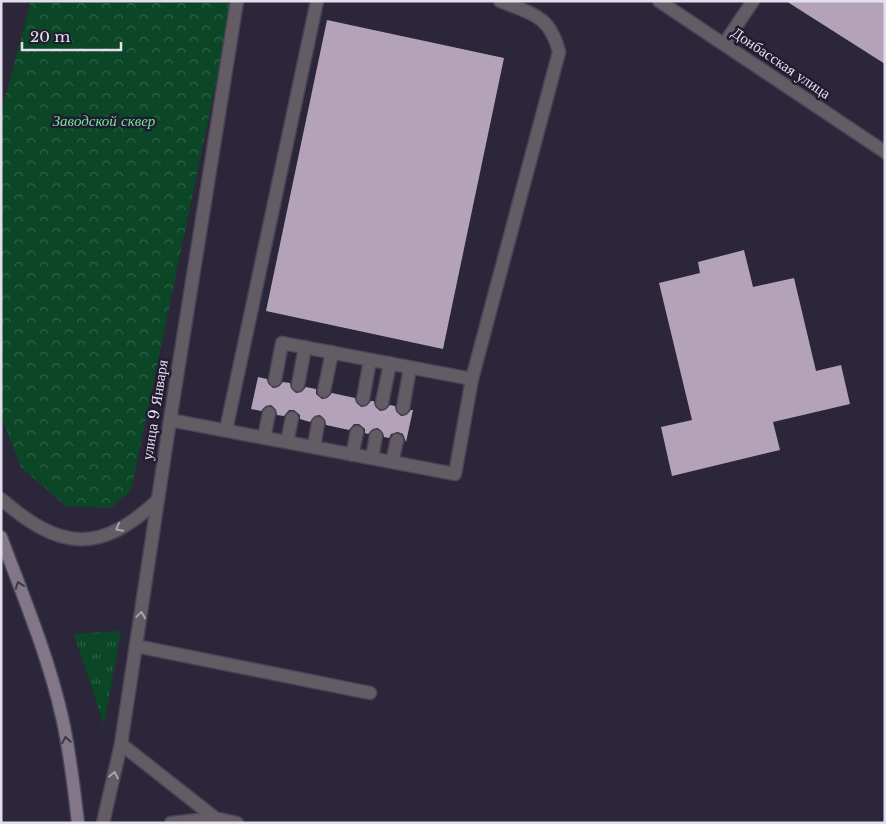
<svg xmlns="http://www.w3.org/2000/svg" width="886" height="824" font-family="'Libre Baskerville',serif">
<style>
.grass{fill:url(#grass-tufts)}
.park{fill:url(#park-crowns)}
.building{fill:#b3a2b8}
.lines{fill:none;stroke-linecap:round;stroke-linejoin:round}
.service-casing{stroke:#494457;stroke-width:15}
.minor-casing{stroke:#494457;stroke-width:15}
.tertiary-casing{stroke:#494457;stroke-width:15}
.secondary-casing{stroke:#494457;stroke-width:15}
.service{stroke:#635c65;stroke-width:12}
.minor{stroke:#635c65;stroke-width:12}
.tertiary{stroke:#635c65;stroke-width:12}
.secondary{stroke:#827786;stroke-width:12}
.oneway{stroke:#a9a4b0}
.oneway2{stroke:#3f374a}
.labels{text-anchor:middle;stroke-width:5;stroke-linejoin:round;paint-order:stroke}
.street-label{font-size:15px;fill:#e3dfed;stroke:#221c30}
.park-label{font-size:15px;font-style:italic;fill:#6fe79a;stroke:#221c30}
</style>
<defs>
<pattern id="grass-tufts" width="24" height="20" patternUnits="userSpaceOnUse" patternTransform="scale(1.25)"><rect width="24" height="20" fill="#0b4726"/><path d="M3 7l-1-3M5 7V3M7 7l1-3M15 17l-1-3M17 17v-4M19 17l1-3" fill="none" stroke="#2e6146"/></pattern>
<pattern id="park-crowns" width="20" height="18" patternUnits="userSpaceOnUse" patternTransform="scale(1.25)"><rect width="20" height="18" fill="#0b4726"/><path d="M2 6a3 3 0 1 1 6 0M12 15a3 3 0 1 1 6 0" fill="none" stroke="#2e6146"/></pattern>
</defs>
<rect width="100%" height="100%" fill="#2c263a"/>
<path class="grass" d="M121 631 104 725 74 634Z"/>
<path class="park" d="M31 1H233L131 490 111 508 66 506 21 467 1 416V112Z"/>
<path class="building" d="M786 1H885V64Z
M327 20 504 58 443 349 266 311Z
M744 250 753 287 794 278 816 371 841 365 850 404 773 422 780 450 672 476 661 427 692 420 659 283 700 273 698 262Z
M258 377 267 379 268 383 273 388 278 387 283 382 290 383 291 388 296 393 301 392 306 387 316 389V394L322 399 327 398 332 393 355 398 356 402 361 407 366 406 371 401H374L375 406 380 411 385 410 390 405 395 406 396 411 401 416 406 415 411 410H413L406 442 403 434 398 432 391 434 389 438 384 437 383 433 378 428 373 429 368 434 365 433V429L359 424H354L349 430 326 425 325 420 320 415 315 416 310 422 300 419V415L294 410H289L284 416 277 415 276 410 271 405 266 406 261 411 251 409Z"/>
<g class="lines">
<g class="service-casing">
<path id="service" d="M724 44 753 1
M472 379 559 52C550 15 532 14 500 1
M298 385 305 347
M324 391 332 352
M363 399 370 360
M382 403 390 363
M403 408 410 368
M170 420 455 474 472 379 282 343 275 380
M226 430 317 1
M264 438 269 413
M287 442 292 418
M314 447 318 423
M352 455 357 432
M372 458 376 436
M392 462 397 440
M136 646 370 693
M121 744 215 818
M171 823 215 818 237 823"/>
</g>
<g class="minor-casing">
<path id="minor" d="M1 499C60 550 99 555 158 500
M103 823 121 744 170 420 237 1"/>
</g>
<g class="tertiary-casing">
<path id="tertiary" d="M659 1 885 152"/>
</g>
<g class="secondary-casing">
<path id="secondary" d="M1 537C23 596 48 655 62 717 70 752 74 787 78 823"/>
</g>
<use href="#service" class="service"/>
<use href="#minor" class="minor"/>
<use href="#tertiary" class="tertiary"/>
<use href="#secondary" class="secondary"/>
</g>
<defs><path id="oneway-chevron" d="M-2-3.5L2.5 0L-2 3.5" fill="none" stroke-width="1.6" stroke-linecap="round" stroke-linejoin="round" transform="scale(1.25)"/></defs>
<g class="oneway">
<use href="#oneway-chevron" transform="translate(119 528) rotate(152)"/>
<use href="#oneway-chevron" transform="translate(141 615) rotate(-82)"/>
<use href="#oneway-chevron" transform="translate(114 775) rotate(-78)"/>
</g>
<g class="oneway2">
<use href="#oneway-chevron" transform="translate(19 585) rotate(-110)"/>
<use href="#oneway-chevron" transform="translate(66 740) rotate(-100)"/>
</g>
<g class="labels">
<g class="street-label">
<text transform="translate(781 63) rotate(34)" y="5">Донбасская улица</text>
<text transform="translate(155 410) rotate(-81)" y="5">улица 9 Января</text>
</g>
<g class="park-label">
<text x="104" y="126">Заводской сквер</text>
</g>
</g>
<rect width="886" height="824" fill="none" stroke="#e3dfed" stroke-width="5"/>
<path d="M22 42v8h99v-8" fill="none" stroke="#e3dfed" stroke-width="2.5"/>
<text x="30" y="42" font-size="15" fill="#e3dfed" stroke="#221c30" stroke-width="4" paint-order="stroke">20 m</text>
</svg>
